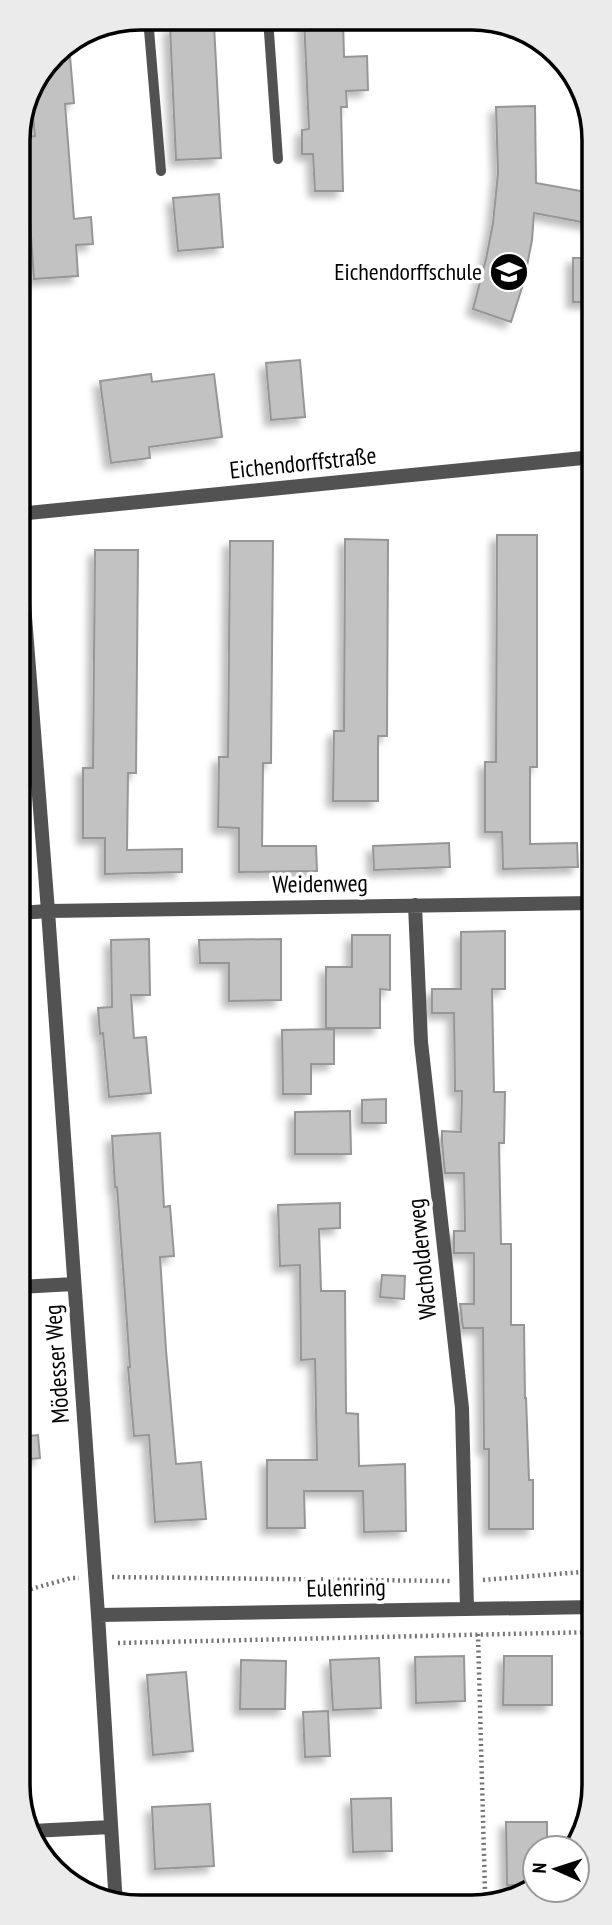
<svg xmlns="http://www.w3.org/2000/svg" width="612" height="1925" font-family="'PT Sans Narrow',sans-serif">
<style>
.building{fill:#c2c2c2;stroke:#969696;stroke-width:2;filter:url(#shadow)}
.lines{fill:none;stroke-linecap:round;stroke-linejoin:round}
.path{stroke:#747474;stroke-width:4.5;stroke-dasharray:2 3.5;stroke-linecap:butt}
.service{stroke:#525252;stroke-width:10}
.minor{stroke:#525252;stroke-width:14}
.labels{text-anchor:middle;stroke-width:7;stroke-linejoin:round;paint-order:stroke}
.poi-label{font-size:24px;fill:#000;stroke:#fff;text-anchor:end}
.street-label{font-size:24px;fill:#000;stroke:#fff}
.rim{fill:none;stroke:#000;stroke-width:3.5}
</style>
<defs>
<filter id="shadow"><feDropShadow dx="-6" dy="6" stdDeviation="3.5" flood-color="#0004"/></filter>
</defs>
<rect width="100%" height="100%" fill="#fff"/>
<path class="building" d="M304 19H343L344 57 367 56 368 90 346 91 347 107H341L343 191H315L313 154H302V130L309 129Z
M214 25 221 158 176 160 170 27Z
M69 45 74 103 65 104 74 219 91 217 93 244 76 245 78 276 34 279 24 137 35 136 30 86 59 48Z
M535 106 536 183 592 193V224L534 213 532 240 524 281 511 322 473 309 486 259 493 223 498 173 496 107Z
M219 194 223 247 178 251 173 198Z
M573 258H592V302H573Z
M300 360 305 417 271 420 266 363Z
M151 374 152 382 214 374 222 437 149 447 150 458 111 463 100 381Z
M497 535H537V767H530V844L577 843 578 867 503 869 502 832H485V762H496Z
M345 539 388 540 387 736H378V801H333L334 731H344Z
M230 541H273L271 763H263L262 846H316L317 871 239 872V828L218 827 219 757H228Z
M95 550H138L136 773H128L127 850 182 849V872L105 874V838H83V768H93Z
M449 843 450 867 374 870 373 846Z
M505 931V989H492L494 1092H505L504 1143H499L501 1244H511V1325H524L525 1398H526L529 1480H533V1529H489V1449H484L483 1328H463L460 1304H474V1253H454V1231H465L464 1173H445L442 1142V1131L461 1132 462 1091H455L454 1013H432V989H461V932Z
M352 935H390V990L380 989V1028H326V967H352Z
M149 939 150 995H131L134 1038 146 1037 151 1093 109 1097 103 1033 100 1034 98 1008 112 1007 111 940Z
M281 939V1000L229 1001V963H200L199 940Z
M334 1029V1064H311V1094H283L282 1030Z
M386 1099V1123H362V1100Z
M350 1111 351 1154H295V1112Z
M160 1133 164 1207 170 1206 174 1256 160 1257 166 1350 176 1464 201 1462 206 1519 155 1522 149 1435 134 1436 128 1367H130L125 1295 117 1187H115L112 1136Z
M340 1203V1228L319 1229 321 1291H345L346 1413 358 1414 359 1466 405 1464 406 1531 364 1532 363 1491H304L305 1528H267V1460H317L315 1359 301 1360 300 1265 280 1266 278 1205Z
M382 1275 405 1276 404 1299 380 1297Z
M38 1435 40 1458 19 1460V1437Z
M464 1656 465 1701 416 1703 415 1657Z
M504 1656H552V1705H503Z
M379 1658 381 1708 333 1710 330 1660Z
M241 1660 286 1661 285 1709H240Z
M186 1672 193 1751 153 1755 147 1675Z
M328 1711 330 1756 305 1757 303 1712Z
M391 1798 392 1851 353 1852 351 1799Z
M210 1804 214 1866 155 1869 152 1807Z
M506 1822H547V1848H535V1882L531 1885H507Z"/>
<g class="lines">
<path class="path" d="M112 1577 450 1581
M483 1580 594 1571
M20 1592 71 1578H79
M478 1634 485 1892 488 1905
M118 1643 594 1632"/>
<path class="service" d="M148 18 161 171
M268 18 278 159"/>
<path class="minor" d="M18 514 593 457
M18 527 48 911 98 1615 116 1905
M415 905 421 1042 462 1408 467 1609
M19 913 48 911 593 903
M19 1287 74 1284
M98 1615 594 1607
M32 1831 111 1827"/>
</g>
<defs>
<g id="school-disc" transform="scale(2.0125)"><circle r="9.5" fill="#000" stroke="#fff"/><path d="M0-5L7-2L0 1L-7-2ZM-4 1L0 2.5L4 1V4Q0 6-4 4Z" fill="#fff"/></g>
</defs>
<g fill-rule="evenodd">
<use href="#school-disc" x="509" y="272"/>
</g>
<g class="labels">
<g class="poi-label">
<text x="482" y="280">Eichendorffschule</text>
</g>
<g class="street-label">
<text transform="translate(303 463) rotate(-6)" y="8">Eichendorffstraße</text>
<text transform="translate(320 884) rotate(-1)" y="8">Weidenweg</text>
<text transform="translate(422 1259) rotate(-96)" y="8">Wacholderweg</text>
<text transform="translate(57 1364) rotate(-94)" y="8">Mödesser Weg</text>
<text transform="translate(346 1588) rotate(-1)" y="8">Eulenring</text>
</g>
</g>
<path d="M0 0H612V1925H0ZM140 30H472A110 110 0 0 1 582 140V1785A110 110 0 0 1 472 1895H140A110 110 0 0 1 30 1785V140A110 110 0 0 1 140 30Z" fill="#ebebeb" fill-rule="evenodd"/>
<path class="rim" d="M140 30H472A110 110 0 0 1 582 140V1785A110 110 0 0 1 472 1895H140A110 110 0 0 1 30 1785V140A110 110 0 0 1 140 30Z"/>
<g transform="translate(556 1869) rotate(273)"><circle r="33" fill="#ffffff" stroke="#999999" stroke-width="2"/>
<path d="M0-5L12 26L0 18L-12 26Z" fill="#000000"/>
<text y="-10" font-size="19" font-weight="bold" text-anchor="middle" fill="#000000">N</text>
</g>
</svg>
